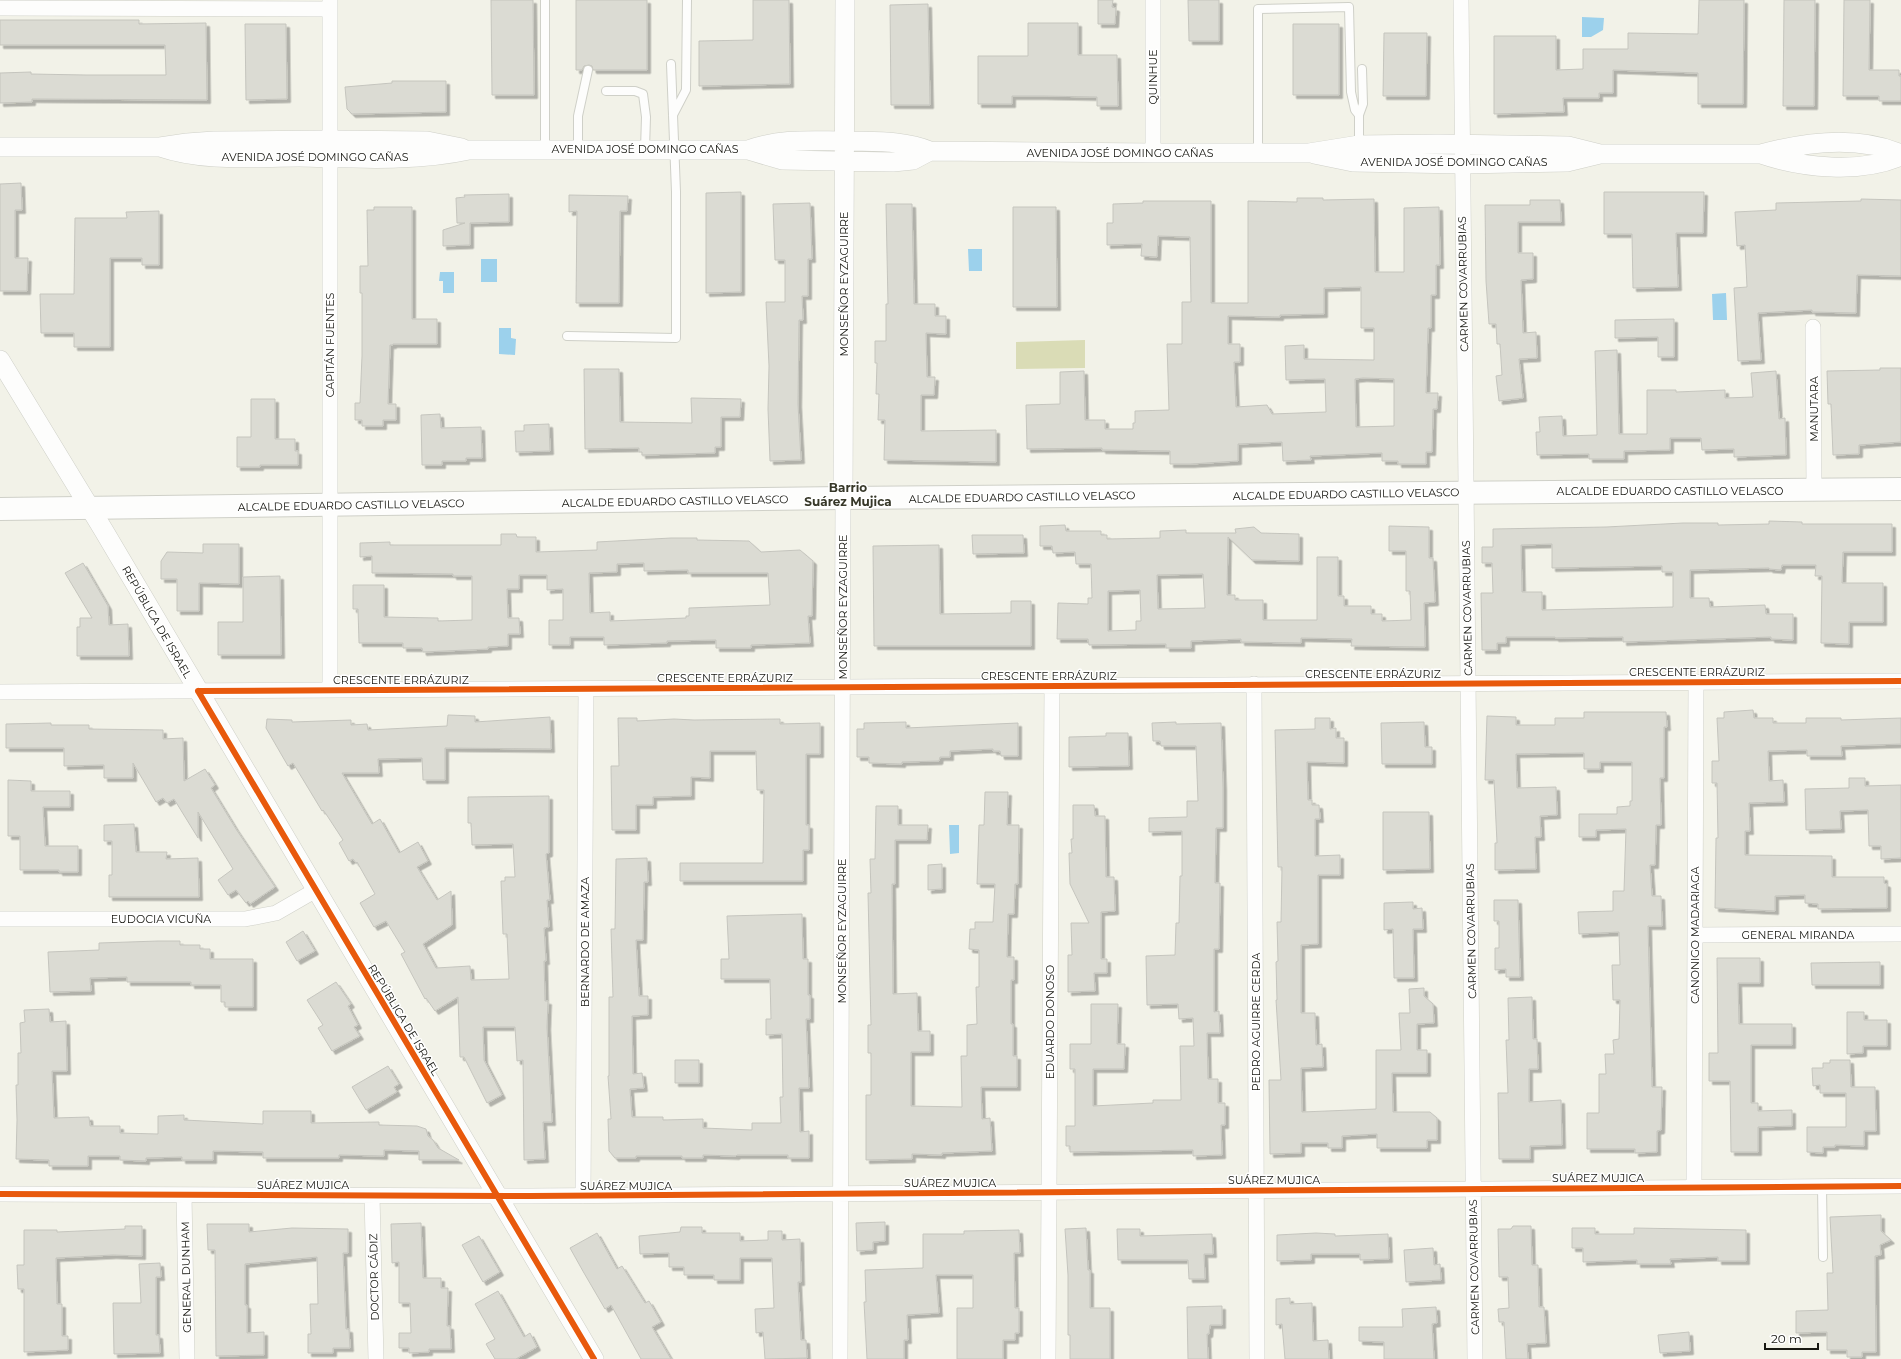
<svg xmlns="http://www.w3.org/2000/svg" width="1901" height="1359" font-family="Montserrat,sans-serif">
<style>
.green{fill:#dadcb6}
.water{fill:#9cd1ec}
.building{fill:#dbdbd3;stroke:#c5c5be;fill-rule:evenodd;filter:url(#shadow)}
.lines{fill:none;stroke-linecap:round;stroke-linejoin:round}
.service-casing{stroke:#cfd0c8;stroke-width:10}
.minor-casing{stroke:#cfd0c8;stroke-width:16}
.tertiary-casing{stroke:#cfd0c8;stroke-width:20}
.secondary-casing{stroke:#cfd0c8;stroke-width:24}
.service{stroke:#fdfdfc;stroke-width:8}
.minor{stroke:#fdfdfc;stroke-width:15}
.tertiary{stroke:#fdfdfc;stroke-width:19}
.secondary{stroke:#fdfdfc;stroke-width:22}
.cycleway-casing{stroke:#fff;stroke-width:8}
.cycleway{stroke:#e8590c;stroke-width:6}
.labels{text-anchor:middle;stroke-width:3;stroke-linejoin:round;paint-order:stroke}
.street-label{font-size:11px;fill:#181812;stroke:#fff}
.neighbourhood-label{font-size:12px;font-weight:bold;fill:#373829;stroke:#fff}
</style>
<defs>
<filter id="shadow"><feDropShadow dx="3.5" dy="3.5" stdDeviation="0" flood-color="#0004"/></filter>
</defs>
<rect width="100%" height="100%" fill="#f2f2e8"/>
<path class="green" d="M1085 340V368L1016 369V342Z"/>
<path class="water" d="M1582 17 1604 18 1603 30 1591 37H1582Z
M968 249H982V271H969Z
M481 259H497V282H481Z
M440 272H454V293H443V281H439Z
M1726 293 1727 320H1713L1712 294Z
M499 328H511V338L516 339 515 355 499 354Z
M949 825H959V853L950 854Z"/>
<path class="building" d="M491 0H533L534 95H492Z
M576 0H647V70H593L592 66 589 65 584 66 582 70H576Z
M753 0H789L790 84 699 86V41L753 40Z
M1098 0H1113L1112 7 1116 8 1115 24H1098Z
M1188 0H1219V41H1189Z
M1699 0H1744L1743 104H1698V73L1613 70V93H1599V98H1563L1564 112 1494 114V36H1556V70L1583 69V49H1628V33L1698 34Z
M1784 0H1815L1814 106H1783Z
M1844 0H1870L1869 70H1899V76H1901V101H1879V96H1843Z
M928 4 930 105H891L890 5Z
M0 20H139V24L206 23 207 100 32 99V102L0 103V73L31 72V74L86 75H166L165 45H0Z
M1028 23H1078V55H1117L1118 106H1097V97L1043 96H1012V104H978V56H1028Z
M245 24H286L287 99 246 100Z
M1293 24H1339V95H1293Z
M1384 33H1427L1426 96H1383Z
M392 81H446V112L352 114 347 109 345 87 392 83Z
M21 183 22 210H15V258H28L27 291H0V184Z
M741 192V292L706 293V193Z
M1604 192H1704L1703 233H1676L1678 287 1633 288 1632 234H1604Z
M509 194V222L470 223V245L443 246V230L465 223H457L456 198 465 197 464 195Z
M569 195 628 196 627 211H620L619 303H576L577 211 569 212Z
M1297 198H1323V200L1374 199 1375 272H1404V208L1439 207 1440 265H1436V295H1431V328H1428L1426 393H1438L1437 409H1433L1432 452H1426V464H1398V461H1382V453L1310 456 1311 460 1283 461 1282 442 1238 444V461L1191 464H1170V451L1102 450V448L1027 449 1026 405 1060 404V372L1084 371 1085 420H1105V429H1133V423H1135V411L1169 410 1167 344H1182V302H1191L1190 237 1158 236 1157 257 1141 256 1142 244 1107 245V223H1113V204L1143 203V201H1211V303H1248V201L1297 202ZM1361 287V328H1374V360L1304 359V345L1285 346 1286 380 1325 379 1326 412 1272 414 1267 405 1236 407 1234 362H1240V344H1228V316L1280 317V315L1324 314V288ZM1363 378 1394 379V426L1356 427 1355 379Z
M1861 199 1901 200V276L1857 275 1856 313 1812 312V310L1758 313 1761 360 1738 361 1734 288 1747 287 1745 245 1737 246 1735 212 1776 210V203L1861 201Z
M1530 200H1560L1561 222H1518V253H1533V279L1521 280 1523 333 1536 332 1537 358 1519 359 1523 398 1499 401 1496 376 1502 375 1500 344H1497L1496 324H1489L1486 281 1485 205H1530Z
M810 203 812 259H808V296H802L803 320H799L798 404 801 460 770 461 768 409 769 366 766 302H785V260H775L773 204Z
M886 204H912L914 304H935V316H946V334L926 333 927 377H935L934 395H921V431L996 430V462L884 460 885 420H878L879 394H876L877 363H875V341H886V304H888Z
M374 207H412V319H437V344H393V345H390L388 404H396V420H383V426H362V420H355V403H360L362 356V293H360V266H368L367 210H374Z
M1013 207H1056L1057 307H1013Z
M159 211V265H142V258H110V347H74V333H41L40 294H74L75 218H127L126 212Z
M1674 319V357H1658V337L1615 338V320Z
M1617 350 1619 434H1647V390H1676V392L1725 390V398L1753 397 1751 373 1776 371 1779 419 1785 418 1786 455 1734 457V449L1702 450 1701 438H1670V450L1624 451V459H1589V454L1537 455 1536 432H1540L1539 417 1562 416 1563 436 1597 435 1595 351Z
M1880 368H1901V442L1859 445V454L1833 455 1831 404H1828L1827 371 1880 370Z
M584 369H619L620 422 692 423 691 398 741 399 740 417H721V447H715V453L642 455V452H639V448L585 449Z
M251 399H275V439H295V451H298V465H260V467H237V437H251Z
M440 414 441 428 481 427 482 458H466V461H442V465H422L421 415Z
M549 424 550 451 516 452 515 431H524V425Z
M1769 521 1802 522V524H1892V552H1843L1842 583H1883V622H1849V644L1821 643 1822 576H1815L1816 565H1782L1781 570 1769 569V568L1690 570V598H1709L1710 607 1765 605 1766 614H1793V640L1771 639V637L1623 642V637L1555 638V637H1506V643H1497V650H1482L1481 593H1493L1492 563H1482V547H1493V529L1606 527 1683 523H1718V525L1769 524ZM1552 544V568L1662 566V572H1673V607L1542 610V592H1522L1521 545Z
M1065 525 1066 531H1101V535H1107V539L1160 538V531L1186 530V533H1236L1235 529 1254 527 1261 533 1299 534V561L1252 560 1228 537 1227 595H1235V600H1263V620H1317V557H1338V596H1344V606H1371V614H1382V621L1411 620 1410 591H1406V551H1389V526L1429 527V558H1433L1435 602 1424 603 1425 647 1351 646 1352 639 1301 638V643L1241 642V639L1191 641V648H1166V644L1089 645 1088 639H1057L1058 603 1088 604V598H1092L1091 564H1076L1075 552 1053 553 1052 546H1040V526ZM1203 574 1205 608 1158 609 1157 575ZM1140 590 1141 621H1136V630L1108 631V591Z
M501 534H516L517 537H536V552L597 550V542L671 538H697V540L749 541 761 552 800 550 813 561 812 616H808L810 643 751 645V648H716V640L667 641V643L604 645V637H570V645H549V620H563V589L547 590V575H519V589H507L508 618H519L520 634H508V646L488 647V649L423 652 422 648H403V643H359L358 609H353V585H384V617L438 618V621L472 620V576H453V574L372 573V556L360 557V543L390 542V545H501ZM644 563V571L688 570V573H768L770 605 689 608V616H686V618L610 621V612L590 613 589 573 617 572V564Z
M972 535H1023L1024 553 973 554Z
M203 544H239V584L199 583V611H177V579H161V561L167 552 203 553Z
M939 545 940 614 1011 613V601H1031V646H874L873 546Z
M83 563 108 606 109 625 128 624 129 656H77V627H80V618H92L65 573Z
M280 576 281 655H218V622H243V577Z
M1753 710 1754 718H1773V723H1806V718H1841V720L1901 718V744L1841 746 1842 756H1807V750L1768 751 1769 781 1783 780 1784 802 1749 803 1750 831H1745V855L1832 856V877H1884V883L1887 884V908L1818 909V904L1805 903V895L1775 896V911L1715 908 1716 838H1718L1717 783H1712V761H1719L1717 718H1724V712Z
M1584 712H1666L1667 727H1664V778H1660L1661 825H1656L1655 865H1650L1652 896H1661L1662 926H1648L1652 1087H1662L1661 1130 1657 1131V1152L1635 1153V1149H1587V1113H1599V1074H1606L1605 1054H1614L1613 1040 1619 1039 1620 1000H1613L1612 965H1620L1619 932 1579 934 1578 912 1613 911V891H1624L1626 829 1596 830V837H1579V814H1617V807L1630 806V801H1632V762H1600V769H1584V753L1516 754 1517 788 1556 787 1557 815 1540 816 1541 837H1535L1536 869 1495 870V843H1497L1494 780H1485L1487 716 1516 717V725H1555V718H1584Z
M448 715 475 716V722L550 717 551 749 445 748V780H423L422 758 378 759 379 773H342L372 824 380 819 399 853 418 842 428 861 417 867 437 900 451 891 452 925 423 944 436 968 470 966 471 980 509 979 507 934H503L501 881H505V877H515L513 844 472 845 471 823H468V797L549 796V853L546 854 550 900H547L549 927 544 928 546 961H544L545 1001H548L547 1027 552 1122H543L545 1159 524 1160 523 1060 517 1061 515 1027H483L484 1060 502 1095 487 1103 464 1057H460L458 997 435 1011 426 998 425 999 401 954 405 952 386 921 374 927 360 903 375 894 357 862 356 863 353 859 349 861 339 843 343 840 326 814 323 810 322 811 293 763 288 766 266 728 267 719 292 720V722L351 720V725L367 724 368 730 447 726Z
M618 718H637V721L674 719 694 720 780 719V724L820 723V754H806V825H809V850H803V881H680V863H763L764 790H757L756 751H710V778L691 777V796L653 797V805H636V830H612L611 766H619Z
M1315 718H1330V729L1336 728V738H1344V763L1307 762 1308 800H1312V805H1319L1320 819H1315V856L1340 855V875H1318V944L1301 945V1013H1315L1316 1045 1322 1044 1323 1067 1301 1068 1302 1112 1376 1109V1050H1401L1399 1013H1410L1409 989 1424 988V996L1433 1004 1434 1023 1417 1024V1050H1427V1073H1392L1393 1112H1430L1437 1118V1140H1427V1148H1377V1134L1342 1136V1148H1328V1143H1301V1153L1270 1154 1269 1080H1281L1276 1000H1277L1276 962 1278 961 1277 922H1281L1282 867H1278L1275 730 1315 729Z
M906 722V728L1018 723V756H1001L1000 751H993V749L950 751V757H940L939 761 902 762V764L869 763V757H857V729H864V723Z
M1176 722V724L1221 723 1223 787V828H1216L1215 883H1220L1219 949H1214V1012L1219 1011 1220 1033H1207L1208 1079H1218V1103H1225V1125H1221L1222 1155 1193 1156V1150L1070 1152V1146H1066V1126H1075V1069H1070V1044H1091V1004H1118L1117 1044H1125L1124 1069H1093V1106L1153 1103V1100H1181L1180 1046H1194L1193 1018 1179 1019 1178 1004 1147 1005 1146 956 1175 955 1176 923H1179L1180 876H1182V831L1149 832V818L1187 817V801H1198L1196 746H1161L1160 741H1153L1152 723Z
M1424 722 1425 747H1432V764H1382L1381 723Z
M51 723V725H89V729L163 730V739L183 738 184 781 205 769 215 785 211 788 236 829 275 887 250 904 248 901 246 903 236 890 228 895 218 880 233 869 198 812V838L174 799 167 803 163 798 156 802 133 763V778H104V765L64 766V748H6V724Z
M1106 733H1128L1129 766 1069 767V737L1106 736Z
M1849 778H1865V786L1901 785V858L1881 859V846H1869L1868 810 1840 811 1841 829 1806 830 1805 789 1849 788Z
M8 780 31 781V791H70V807H43L45 846H78V872H59V870H20V836H8Z
M985 792H1008L1007 825H1019L1018 884H1015L1014 914H1008L1007 957H1014V980H1011V1024H1013V1056H1017V1087H981L982 1119 990 1118 992 1151 942 1153V1155L912 1154V1159L866 1160V1095H871V1053H868V1025H871L868 893H871L870 859H875L876 806H898V825H928L927 840H895V884H892L893 994 917 993 918 1031H930V1052H911V1106L962 1107 961 1056H967V1025L977 1024 976 987H979V950L969 949 970 929H975V922H993L995 884H977L979 825H984Z
M1073 805H1094L1095 816H1105L1106 877H1114L1115 911 1101 912V959H1107V973H1094L1095 991 1068 992V955H1072L1071 923H1089L1070 884 1069 853H1072L1071 839H1073Z
M1383 812H1429L1430 869 1383 870Z
M134 824 136 852H167L166 859 198 858 199 897H109V875H112V841H104V825Z
M647 858 648 882H644L643 940H636L639 996H648V1015L632 1016 633 1074 642 1073 644 1088 630 1089 632 1117H663V1120L703 1119V1128L752 1130V1123H781L780 1097H783L782 1034 766 1035V1019H771L770 979H721V959H729L727 916 802 914 803 959H808V995H810V1019H806L809 1088H799L800 1132 809 1131V1158H788V1155H737L736 1156 703 1155V1158H682V1156H636V1158H615L609 1151 608 1119H611L608 1076H609V997H613L611 929H615L616 859Z
M942 864V889L928 890V865Z
M1494 900H1518L1520 977H1506V969L1495 970V948H1499V921H1494Z
M1413 902V909L1422 908 1423 929H1413L1414 978H1394L1393 929 1384 930V903Z
M303 931 315 951 297 961 286 942Z
M158 941H180V945H200V949H210V959H253V1007H225V1002H221V985H191V982H127V977L90 978 91 991 50 992 48 952 99 950V943Z
M1717 958H1760V983H1738L1739 1024H1792V1045H1751V1103H1758V1111L1792 1110V1126L1758 1127V1152H1731L1730 1081H1709V1053H1718Z
M1880 962V985H1812L1811 963Z
M336 982 351 1004 348 1006 358 1025 354 1027 360 1036 332 1051 318 1028 323 1025 307 1000Z
M1532 997 1533 1039H1537L1538 1069H1529V1102L1561 1100 1562 1145 1530 1146V1159H1499L1498 1093H1508L1506 1040H1509L1508 998Z
M49 1009 50 1022 66 1021 67 1071H52L54 1118 89 1117 90 1126H120V1133L158 1134V1116L184 1115V1120L263 1124V1111H311V1123L379 1122V1125L417 1126 426 1129 428 1136 433 1140 438 1148 459 1160H419V1151L384 1150V1156L339 1155V1158H263V1152L213 1151V1160H182V1157L146 1158V1161L120 1160V1156H88V1166H49V1160L16 1159 17 1120 16 1085H18V1053H21L20 1023 25 1022 24 1010Z
M1847 1012H1864V1020H1887V1046H1863V1053L1847 1054Z
M675 1060H699V1083H675Z
M1830 1060H1850L1851 1087H1875L1876 1131H1864V1146L1835 1145V1147H1823V1153L1807 1152V1127H1846V1093H1820V1085L1813 1086 1812 1068H1823V1063H1830Z
M388 1066 399 1084 394 1087 397 1092 366 1110 352 1087Z
M1881 1215V1231L1891 1240 1880 1245 1881 1255 1875 1256 1876 1352H1862V1357H1847V1350H1827V1332L1796 1333V1311L1828 1310 1827 1273H1833L1830 1217Z
M885 1222V1241L873 1242V1250L857 1251 856 1223Z
M421 1223 423 1278H441V1288H448L447 1326H450L451 1349H429V1352L409 1353V1348H399V1333H411L410 1303H399V1262L392 1263 391 1224Z
M207 1224H249V1232L292 1228 348 1229V1253H343L346 1329H349L350 1348H333V1353H308V1334H311L310 1304H318L317 1257 245 1264V1305H247V1333L264 1332V1355L216 1356 215 1250H208Z
M125 1226H142V1256L113 1255 56 1258 57 1304H62V1336H68V1350L24 1352V1289H18L17 1265H24V1230H57V1232L125 1229Z
M1513 1226H1531L1532 1265H1538L1539 1307H1544L1546 1343 1527 1344 1528 1359H1506L1504 1322H1499L1498 1309 1509 1308 1508 1277H1499L1498 1229H1511Z
M681 1227H702V1233H740V1241L768 1240V1231H782V1240L800 1239 801 1282H798L801 1340H806L807 1358 765 1359 763 1332 756 1333 755 1309 774 1308 772 1258H740V1280H714V1275H684V1267H669V1253L640 1254 639 1236 680 1232Z
M1086 1228 1088 1270H1090V1308H1110V1359H1070V1335H1068V1275L1065 1229Z
M1572 1228H1595V1234H1634V1228L1746 1230V1261H1718V1257L1670 1259 1671 1264H1637V1260L1583 1262V1248H1572Z
M1117 1229H1140V1236L1212 1234 1213 1254H1204L1205 1279H1189L1188 1260H1118Z
M1019 1230 1020 1253H1014L1015 1308H1019V1333H1015V1340H1003V1359H957V1308H973V1275H936L939 1313 907 1315 908 1340H904V1359H867L864 1302H866L865 1270 923 1268V1234H964V1231Z
M597 1233 617 1269 622 1266 645 1303 649 1301 661 1322 652 1327 671 1359H641L611 1305 605 1309 584 1273 570 1248Z
M1316 1233 1335 1234V1236L1388 1234 1389 1259 1360 1260V1254H1311V1260L1277 1261V1235Z
M479 1236 500 1272 483 1282 462 1245Z
M1433 1248 1434 1265 1440 1264 1441 1280 1406 1282 1404 1250Z
M160 1263 161 1277H156V1335H159L160 1353 114 1354 113 1303H141L139 1264Z
M498 1291 524 1337 530 1333 537 1347 516 1359H495L486 1344 495 1339 475 1304Z
M1290 1298V1304L1312 1303 1313 1341 1328 1340 1329 1359H1285L1282 1324 1276 1325V1299Z
M1222 1306V1325H1210L1209 1334H1207L1208 1359H1188L1187 1307Z
M1436 1307 1437 1323 1432 1324 1434 1359H1384V1342L1359 1341V1327H1403L1402 1309Z
M1689 1332 1690 1351 1660 1353 1658 1335Z"/>
<g class="lines">
<g class="service-casing">
<path id="service" d="M606 91H635L643 94 646 117 645 149
M673 115 686 90 687 0
M1359 115 1363 104 1362 69
M545 149V0
M578 149V116L588 70
M1258 153V9L1349 7 1351 92 1355 110 1359 115V145
M567 336 676 338V192L671 64
M1822 1187 1823 1257"/>
</g>
<g class="minor-casing">
<path id="minor" d="M1153 0V153
M1461 0 1475 1359
M0 8 330 9
M1813 327 1814 490
M1254 684 1257 1359
M330 690V0
M0 692 1901 681
M0 919H245L276 913 316 890
M1695 935 1901 934
M1694 1187 1696 682
M0 1194 530 1196 1901 1186
M184 1195 187 1359
M372 1196 376 1359
M583 1196 586 689
M840 1359 843 498
M1048 1359 1052 686"/>
</g>
<g class="tertiary-casing">
<path id="tertiary" d="M0 147H160L187 143 214 141 330 140 427 141 462 148
M160 147C204 162 253 157 299 157 356 158 414 162 469 150H748C780 138 812 141 846 141 875 142 903 140 930 151L1153 153H1309L1359 145 1438 144 1568 146 1600 154
M748 150 782 160 893 162 913 160 930 151
M1314 154 1353 162 1462 164 1567 162 1600 154H1761C1805 142 1858 135 1901 154
M1761 154C1802 168 1861 174 1901 156
M0 360 104 531 594 1359
M843 498 845 0"/>
</g>
<g class="secondary-casing">
<path id="secondary" d="M0 509 843 498 1901 489"/>
</g>
<use href="#service" class="service"/>
<use href="#minor" class="minor"/>
<use href="#tertiary" class="tertiary"/>
<use href="#secondary" class="secondary"/>
<g class="cycleway-casing">
<path id="cycleway" d="M198 691 1901 681
M198 691 594 1359
M0 1194 530 1196 1901 1186"/>
</g>
<use href="#cycleway" class="cycleway"/>
</g>
<g class="labels">
<g class="street-label">
<text transform="translate(1153 77) rotate(-90)" y="4">QUINHUE</text>
<text x="645" y="153">AVENIDA JOSÉ DOMINGO CAÑAS</text>
<text x="1120" y="157">AVENIDA JOSÉ DOMINGO CAÑAS</text>
<text x="315" y="161">AVENIDA JOSÉ DOMINGO CAÑAS</text>
<text x="1454" y="166">AVENIDA JOSÉ DOMINGO CAÑAS</text>
<text transform="translate(844 284) rotate(-90)" y="4">MONSEÑOR EYZAGUIRRE</text>
<text transform="translate(1463 284) rotate(-91)" y="4">CARMEN COVARRUBIAS</text>
<text transform="translate(330 345) rotate(-90)" y="4">CAPITÁN FUENTES</text>
<text transform="translate(1814 409) rotate(-90)" y="4">MANUTARA</text>
<text x="1670" y="495">ALCALDE EDUARDO CASTILLO VELASCO</text>
<text transform="translate(1346 494) rotate(-1)" y="4">ALCALDE EDUARDO CASTILLO VELASCO</text>
<text transform="translate(1022 497) rotate(-1)" y="4">ALCALDE EDUARDO CASTILLO VELASCO</text>
<text transform="translate(675 501) rotate(-1)" y="4">ALCALDE EDUARDO CASTILLO VELASCO</text>
<text transform="translate(351 505) rotate(-1)" y="4">ALCALDE EDUARDO CASTILLO VELASCO</text>
<text transform="translate(843 607) rotate(-90)" y="4">MONSEÑOR EYZAGUIRRE</text>
<text transform="translate(1467 608) rotate(-91)" y="4">CARMEN COVARRUBIAS</text>
<text transform="translate(157 622) rotate(60)" y="4">REPÚBLICA DE ISRAEL</text>
<text x="1697" y="676">CRESCENTE ERRÁZURIZ</text>
<text x="1373" y="678">CRESCENTE ERRÁZURIZ</text>
<text x="1049" y="680">CRESCENTE ERRÁZURIZ</text>
<text x="725" y="682">CRESCENTE ERRÁZURIZ</text>
<text x="401" y="684">CRESCENTE ERRÁZURIZ</text>
<text x="161" y="923">EUDOCIA VICUÑA</text>
<text transform="translate(842 931) rotate(-90)" y="4">MONSEÑOR EYZAGUIRRE</text>
<text transform="translate(1471 931) rotate(-91)" y="4">CARMEN COVARRUBIAS</text>
<text transform="translate(1695 935) rotate(-90)" y="4">CANONIGO MADARIAGA</text>
<text x="1798" y="939">GENERAL MIRANDA</text>
<text transform="translate(585 942) rotate(-90)" y="4">BERNARDO DE AMAZA</text>
<text transform="translate(404 1020) rotate(59)" y="4">REPÚBLICA DE ISRAEL</text>
<text transform="translate(1050 1022) rotate(-90)" y="4">EDUARDO DONOSO</text>
<text transform="translate(1256 1022) rotate(-90)" y="4">PEDRO AGUIRRE CERDA</text>
<text x="1598" y="1182">SUÁREZ MUJICA</text>
<text x="1274" y="1184">SUÁREZ MUJICA</text>
<text x="950" y="1187">SUÁREZ MUJICA</text>
<text x="303" y="1189">SUÁREZ MUJICA</text>
<text x="626" y="1190">SUÁREZ MUJICA</text>
<text transform="translate(1474 1267) rotate(-91)" y="4">CARMEN COVARRUBIAS</text>
<text transform="translate(186 1277) rotate(-91)" y="4">GENERAL DUNHAM</text>
<text transform="translate(374 1277) rotate(-91)" y="4">DOCTOR CÁDIZ</text>
</g>
<g class="neighbourhood-label">
<text x="848" y="492">Barrio<tspan x="848" dy="14">Suárez Mujica</tspan></text>
</g>
</g>
<path d="M1765 1343v6h53v-6" fill="none" stroke="#181812" stroke-width="2"/>
<text x="1771" y="1343" font-size="12" fill="#181812" stroke="#ffffff" stroke-width="3" paint-order="stroke">20 m</text>
</svg>
